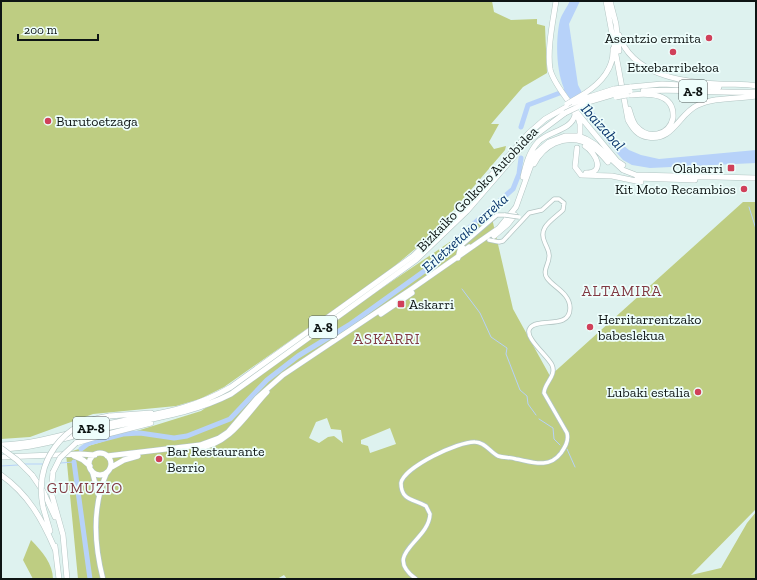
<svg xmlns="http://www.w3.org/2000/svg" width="757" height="580" font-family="'Zilla Slab',serif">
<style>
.green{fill:#becd82;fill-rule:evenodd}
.water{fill:#b7d2f9}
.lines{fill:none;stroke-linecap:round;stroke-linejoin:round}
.stream{stroke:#b7d2f9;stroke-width:1}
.river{stroke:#b7d2f9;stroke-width:5}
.minor-casing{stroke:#b2c5c3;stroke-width:5}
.major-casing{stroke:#b2c5c3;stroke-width:6}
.highway-casing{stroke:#b2c5c3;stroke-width:6}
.minor{stroke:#fff;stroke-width:3.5}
.major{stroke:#fff;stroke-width:4.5}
.highway{stroke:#fff;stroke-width:5}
.minor-bridge-casing{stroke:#b2c5c3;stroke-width:5;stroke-linecap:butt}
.highway-bridge-casing{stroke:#b2c5c3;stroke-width:6;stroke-linecap:butt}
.minor-bridge{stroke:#fff;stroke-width:3.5}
.highway-bridge{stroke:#fff;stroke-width:5}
.poi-dot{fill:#d0405a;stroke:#eefefc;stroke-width:1.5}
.labels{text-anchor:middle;stroke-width:3.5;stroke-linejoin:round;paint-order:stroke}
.shield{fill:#eefefc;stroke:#515b5a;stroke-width:1}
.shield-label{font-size:13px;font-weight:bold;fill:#0e1514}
.poi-label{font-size:14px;fill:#0e1514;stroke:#eefefc;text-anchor:end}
.street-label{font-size:14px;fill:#0e1514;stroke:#eefefc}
.water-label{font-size:15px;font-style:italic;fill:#08346b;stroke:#eefefc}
.neighbourhood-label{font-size:15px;letter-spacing:1px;fill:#813942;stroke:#eefefc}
</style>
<rect width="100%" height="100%" fill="#def2ef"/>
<path class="green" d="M1 1H492L494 12 511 20 537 19V24L545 26 547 73 523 87 491 124H499L489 142 494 149 506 146 505 150 433 234 385 274 224 387 200 399 176 406 93 414 30 437 1 439Z
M743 202H756V509L691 575 721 568 747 523 756 512V579H287L284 575 277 579H78L66 453 201 411 491 214 513 309 550 376ZM327 418 331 429 341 430 343 443 334 436 328 437 319 443 309 438 316 422ZM390 428 396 444 370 453 368 446 361 444V440Z
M31 540C42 551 53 564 53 579H33L23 560Z"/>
<path class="water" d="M570 1H580L569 24 578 85 589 106 614 138 629 150 641 155 659 159 756 150V163L650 168 632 165 623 160 568 96C556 78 555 41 560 20 562 14 567 7 570 1Z"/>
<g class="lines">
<path class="stream" d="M749 207 756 229
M462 289 480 313 491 337 507 348 506 354 520 390 527 396 528 404 536 415
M539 419 553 428 554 439 560 445
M567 449 575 467
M60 463 74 462
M24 464H44
M1 466 18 465"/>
<path class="river" d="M521 127 528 105 565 91
M81 449 89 443 123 434 140 433 174 438 187 436 230 419 267 380 298 356 349 325 441 259 462 234 513 189 519 174 521 158
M74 462 90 579"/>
<g class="minor-casing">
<path id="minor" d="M461 246 497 215H505
M416 579C381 553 429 542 430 514L426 506C414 499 401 501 401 483 404 467 459 441 475 442 485 442 490 452 498 456 504 458 510 457 516 459 532 462 549 469 561 453 565 447 569 441 567 433L544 393C544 383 557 376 552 365 548 356 523 337 530 328 538 317 570 330 570 308 570 293 553 287 547 278 542 271 549 264 549 257 550 252 547 248 545 243 537 227 553 220 563 210L564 203 559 199H554L542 210 529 213 503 241 499 242 489 240"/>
</g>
<g class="major-casing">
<path id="major" d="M92 471 98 494
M103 579C94 544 92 506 107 472"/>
</g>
<g class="highway-casing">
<path id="highway" d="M556 1C553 21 547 49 550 69 554 89 602 142 617 161L623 165
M606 1 628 120C633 129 638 136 648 137 673 142 679 113 698 105 715 97 737 99 756 96
M610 1 616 24 619 51
M619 35C632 75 682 82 719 84 731 85 744 83 756 86
M630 87 662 84 719 87
M643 91C681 88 718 94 756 92
M584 94C601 83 614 69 613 49
M586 98 614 89
M588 102 615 94
M629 109C631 115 632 121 636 126 648 140 669 136 673 118 675 93 649 93 631 95
M577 114 580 124V134
M585 146C596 153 606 173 586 173
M577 148 575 167 581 175 612 176 641 182
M534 164C543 146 563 134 584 142 594 146 601 154 608 162
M523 177C526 164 529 152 538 142 548 131 571 131 575 115L574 109
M637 178 695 180
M494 236 508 224 515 215
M458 258 461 246 465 250 469 247
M381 314 412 293
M109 416 151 413
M76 443 96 437 151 423
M1 445C36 444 69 433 103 425 150 414 188 412 231 387L413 256 454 217 529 133 545 119 568 106
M198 448C231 444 246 414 267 392
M1 449C36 448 68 437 102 429 147 419 190 415 231 394L416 260 467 211 523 146 537 134 565 113
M89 464a11 11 0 1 1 22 0a11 11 0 1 1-22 0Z
M74 456 83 460 90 466
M107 456 200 445 219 438 228 432 257 398 283 375 413 288 499 228 516 207 535 154 549 142 565 136H579L586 139 596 145 623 170 636 175 756 178
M1 457 80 454 95 455
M110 468 124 460 138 456
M53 472 51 492 63 535 67 579
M1 475C28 494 42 519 55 549
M32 475 43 491 55 517
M43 507 50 531
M55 546 59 579"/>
</g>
<use href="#minor" class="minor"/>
<use href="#major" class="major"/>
<use href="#highway" class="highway"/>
<g class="minor-bridge-casing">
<path id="minor-bridge" d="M505 215 519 217"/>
</g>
<g class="highway-bridge-casing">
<path id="highway-bridge" d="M614 89 630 87
M615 94 630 91
M616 97 627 95
M574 103 586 98
M567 104 584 94
M565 113 588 102
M1 448 17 460 32 475
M53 472 60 458 76 443
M43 507C34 461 62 423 109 416"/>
</g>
<use href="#minor-bridge" class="minor-bridge"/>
<use href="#highway-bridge" class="highway-bridge"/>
</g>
<g class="poi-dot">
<circle cx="709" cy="38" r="4"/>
<circle cx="673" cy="52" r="4"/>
<circle cx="48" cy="121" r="4"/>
<rect x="727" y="164" width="8" height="8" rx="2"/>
<circle cx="744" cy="189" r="4"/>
<rect x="397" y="300" width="8" height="8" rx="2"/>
<circle cx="590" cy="327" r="4"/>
<circle cx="698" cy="392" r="4"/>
<circle cx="159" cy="459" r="4"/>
</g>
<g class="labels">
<g class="shield">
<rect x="679" y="80" width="28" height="22" rx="3"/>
<rect x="309" y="316" width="28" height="22" rx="3"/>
<rect x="73" y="417" width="36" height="22" rx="3"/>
</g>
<g class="shield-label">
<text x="693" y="96">A-8</text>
<text x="323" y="332">A-8</text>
<text x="91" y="433">AP-8</text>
</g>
<g class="poi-label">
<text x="701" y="43">Asentzio ermita</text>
<text x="673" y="72" text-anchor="middle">Etxebarribekoa</text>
<text x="56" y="126" text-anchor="start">Burutoetzaga</text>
<text x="723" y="173">Olabarri</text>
<text x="736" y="194">Kit Moto Recambios</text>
<text x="409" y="309" text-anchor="start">Askarri</text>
<text x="598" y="324" text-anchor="start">Herritarrentzako<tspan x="598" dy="16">babeslekua</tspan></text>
<text x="690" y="397">Lubaki estalia</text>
<text x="167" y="456" text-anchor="start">Bar Restaurante<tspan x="167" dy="16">Berrio</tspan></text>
</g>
<g class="street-label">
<text transform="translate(477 189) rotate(-46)" y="5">Bizkaiko Golkoko Autobidea</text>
</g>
<g class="water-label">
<text transform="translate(603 127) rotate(48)" y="5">Ibaizabal</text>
<text transform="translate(465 233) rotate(-42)" y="5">Erletxetako erreka</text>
</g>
<g class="neighbourhood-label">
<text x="622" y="296">ALTAMIRA</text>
<text x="387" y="344">ASKARRI</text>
<text x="85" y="493">GUMUZIO</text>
</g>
</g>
<rect width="757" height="580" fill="none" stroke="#0e1514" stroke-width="4"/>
<path d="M18 34v6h80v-6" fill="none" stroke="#0e1514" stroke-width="2"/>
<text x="24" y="34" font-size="12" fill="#0e1514" stroke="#eefefc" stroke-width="3" paint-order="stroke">200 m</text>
</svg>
